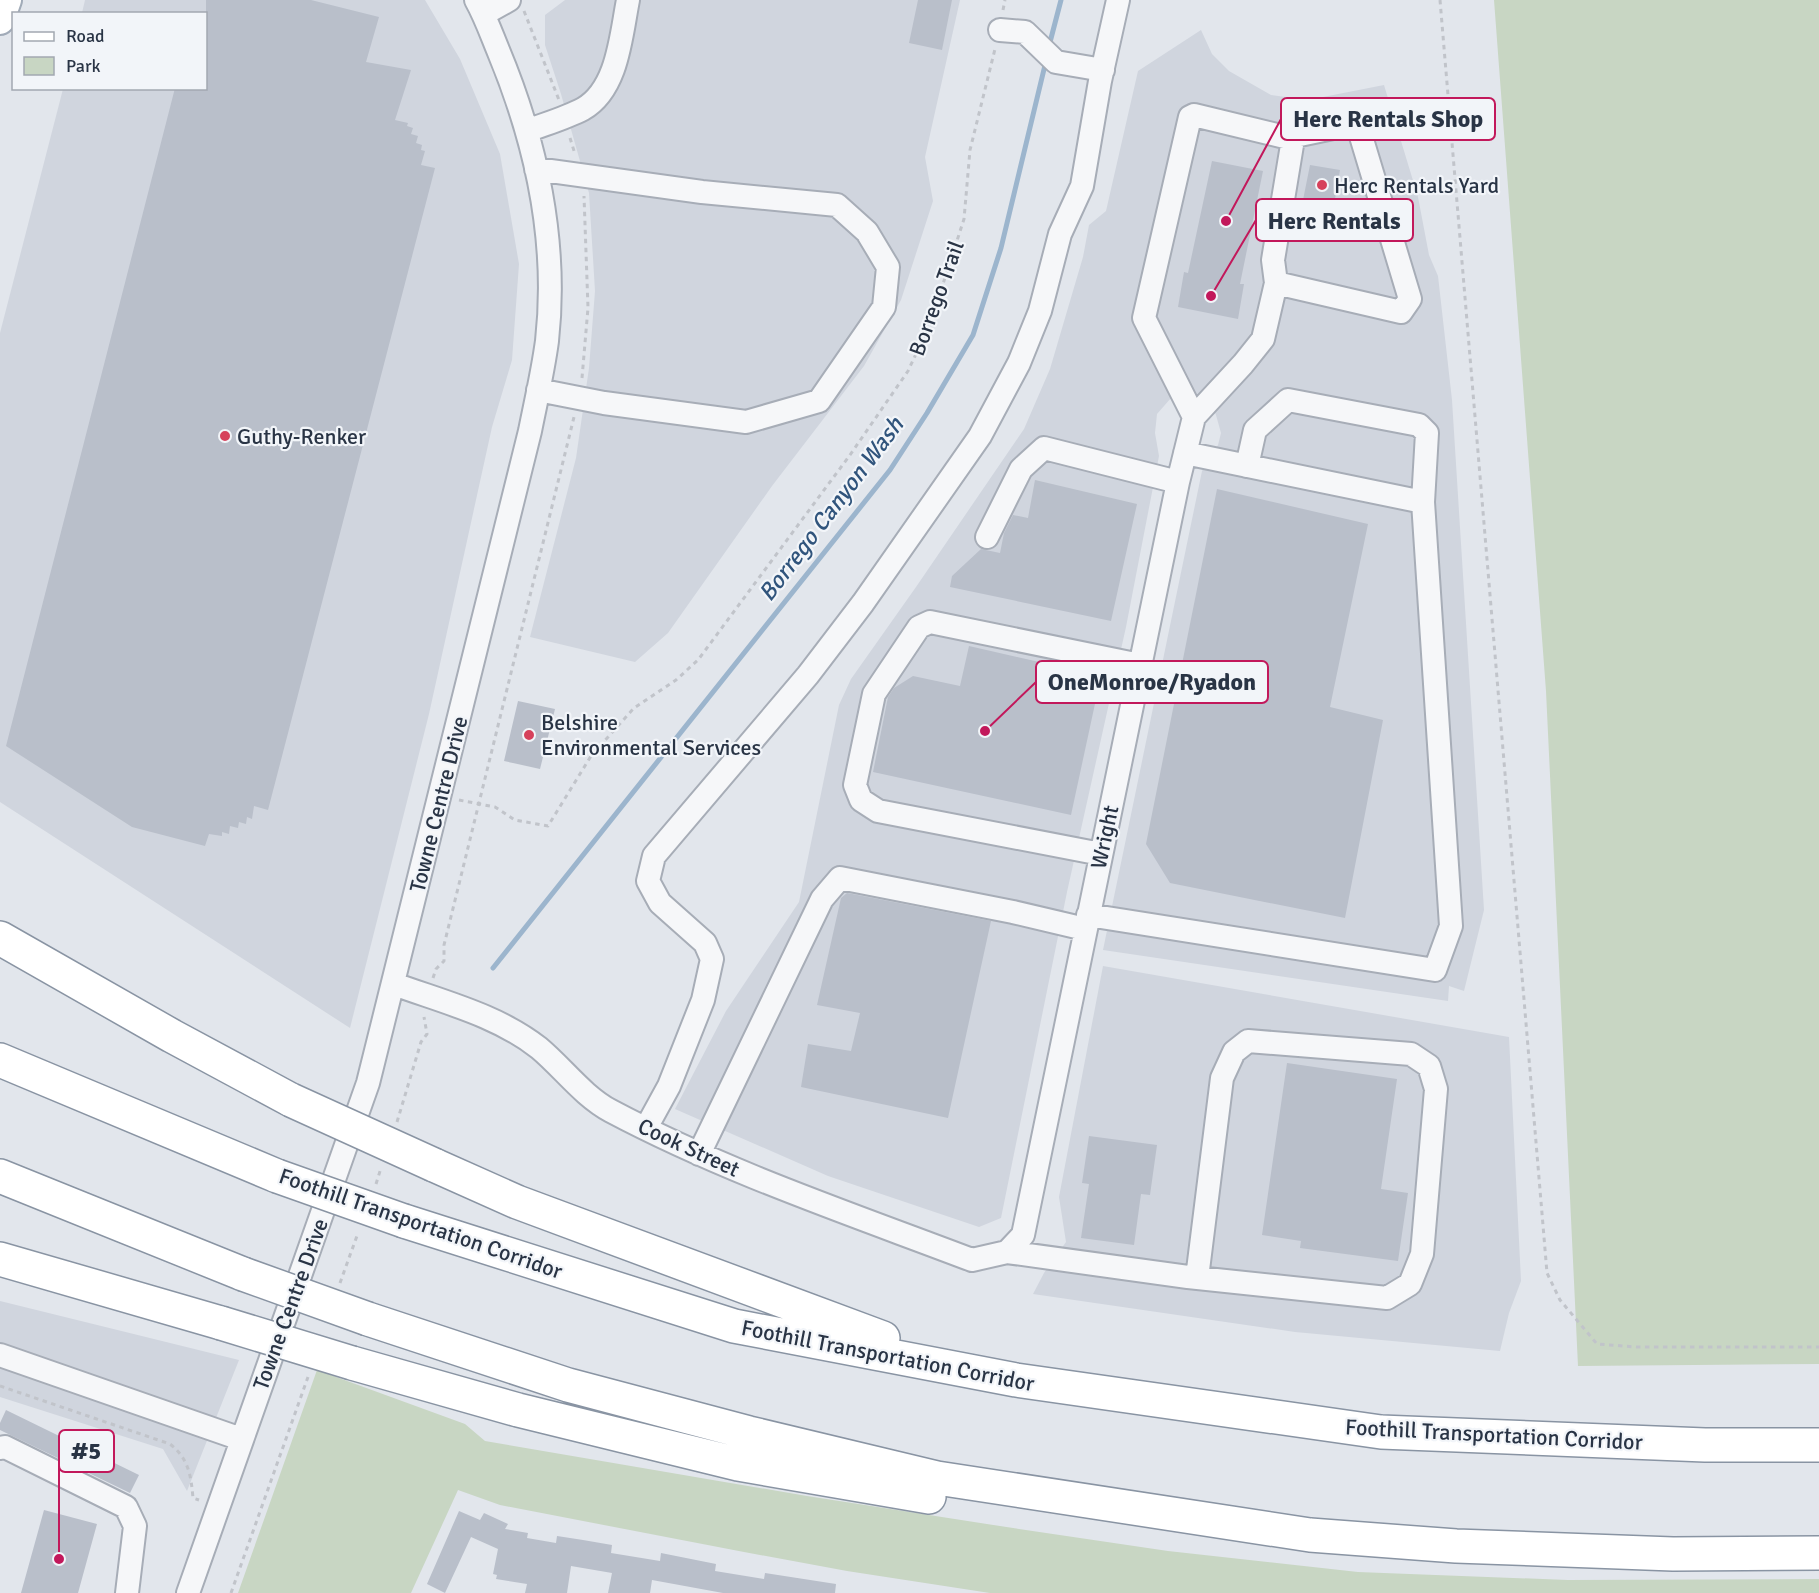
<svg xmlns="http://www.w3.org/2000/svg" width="1819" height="1593" font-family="Signika,sans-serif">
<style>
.built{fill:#d0d5de}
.green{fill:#c8d6c3}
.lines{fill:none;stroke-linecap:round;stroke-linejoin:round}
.stream{stroke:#9cb5cd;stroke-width:5}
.building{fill:#b9bfca}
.minor-casing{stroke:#a7adb7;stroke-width:26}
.major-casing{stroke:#a1abb8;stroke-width:32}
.highway-casing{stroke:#8994a3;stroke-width:36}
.path{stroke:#c1c4ca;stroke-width:3;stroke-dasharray:4.5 4.5;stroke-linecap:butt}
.minor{stroke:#f6f7f9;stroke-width:22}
.major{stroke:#fff;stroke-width:28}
.highway{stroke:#fff;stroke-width:33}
.highway-bridge-casing{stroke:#8994a3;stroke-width:36;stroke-linecap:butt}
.highway-bridge{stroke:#fff;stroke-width:33}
.poi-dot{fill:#d6415b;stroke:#f2f5f9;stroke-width:2}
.labels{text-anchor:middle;stroke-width:4.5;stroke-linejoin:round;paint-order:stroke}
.poi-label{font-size:22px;fill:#293445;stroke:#f2f5f9;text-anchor:start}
.street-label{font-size:22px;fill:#293445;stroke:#f2f5f9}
.water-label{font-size:24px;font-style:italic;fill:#30547c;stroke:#f2f5f9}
.leader{fill:none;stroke:#c2185b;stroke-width:2}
.callout-dot{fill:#c2185b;stroke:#f2f5f9;stroke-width:2}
.callout{fill:#f2f5f9;stroke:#c2185b;stroke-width:2}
.callout-label{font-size:24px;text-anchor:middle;font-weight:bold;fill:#293445}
</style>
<rect width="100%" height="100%" fill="#e2e6ec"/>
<path class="built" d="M85 0H425L460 59 500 154 519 264 512 360 492 427 429 714 350 1028 0 802V333L63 89 206 88V14L82 13Z
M565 0H960L925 157 933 201 901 300 864 366 772 486 668 633 635 662 530 637 576 458 589 368 595 291 589 193 561 94 545 45V15Z
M1201 30 1212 54 1229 71 1271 95 1293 98H1318L1384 85 1418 197 1429 255 1438 276 1452 400 1484 910 1464 991 1449 986 1448 1001 1103 950 1202 471 1218 445 1221 433 1216 415 1212 406 1204 399 1195 395 1180 394 1171 398 1157 414 1155 433 1159 456 1126 627 1067 892 1001 1218 979 1227 828 1176 675 1109 726 1011 799 902 839 705 851 679 916 587 1024 429 1050 369 1083 257 1089 225 1106 211 1138 71Z
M1103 966 1509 1037 1521 1281 1509 1313 1500 1351 1295 1332 1033 1294 1044 1273 1066 1242 1059 1197Z
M0 1301 239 1360 187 1491 163 1449 0 1397Z"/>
<path class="green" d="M1494 0H1819V1364L1578 1366 1546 691Z
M317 1370 465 1424 485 1441 807 1496 1019 1529 1168 1551 1358 1572 1568 1580 1819 1579V1593H990L847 1571 744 1552 500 1505 458 1490 411 1593H238Z"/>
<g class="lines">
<path class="stream" d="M1049 46 1061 0
M493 968 890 470 927 413 973 335 1001 248 1046 61"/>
</g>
<path class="building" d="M206 0H311L379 17 366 62 411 70 395 120 408 123 407 126 413 128 411 134 418 136 416 143 422 145 421 150 425 151 421 165 435 168 268 810 254 806 252 819 247 817 246 824 239 822 238 828 230 826 229 834 222 832V836L209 834 205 846 132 827 6 746 175 88H206Z
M918 0H952L942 50 909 43Z
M1212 161 1263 171 1240 284H1244L1238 319 1178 307 1184 272 1188 273Z
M1310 165 1340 170 1334 205 1303 200Z
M1035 480 1137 504 1111 621 950 587 952 576 981 549 1000 553 1004 533 1013 515 1028 518Z
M1217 489 1368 524 1330 707 1383 720 1345 918 1170 883 1146 844Z
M969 646 1101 676 1071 815 873 772 888 697 894 688 913 676 960 686Z
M518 701 555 709 540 769 504 761Z
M847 893 991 921 948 1118 801 1087 808 1044 851 1051 860 1013 817 1005 841 898Z
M1287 1063 1397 1079 1381 1189 1408 1193 1398 1261 1300 1248 1301 1241 1262 1235Z
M1089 1136 1157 1145 1150 1195 1141 1194 1134 1245 1081 1238 1089 1184 1082 1183Z
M6 1410 139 1475 130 1493 0 1430V1423Z
M44 1510 97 1524 78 1593H21Z
M459 1511 480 1520 484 1513 508 1524 505 1529 528 1533 527 1538 556 1543 557 1536 583 1540 612 1545 611 1553 660 1561 661 1553 716 1564 715 1571 764 1579 765 1573 836 1584 835 1593H723L652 1580 650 1593H608L612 1573 571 1566 567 1593H525L527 1584 496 1579 497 1575 493 1574 498 1549 471 1537 445 1593 427 1584Z"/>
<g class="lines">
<g class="minor-casing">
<path id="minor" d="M484 14 509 0
M1000 30 1025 32 1056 62 1103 70
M527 131C545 124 566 118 583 109 618 89 621 35 628 0
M536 169 702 192 837 205 867 232 888 267 884 307 819 401 746 422 604 403 538 390
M1194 417 1144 318 1190 117 1194 115 1293 139 1295 136 1357 123 1410 299 1401 312 1276 283
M1185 453 1423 502
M987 537 1021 469 1044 448 1178 482
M1101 854 878 811 861 800 855 785 874 694 919 627 930 622 1140 665
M1088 915 1435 970 1451 926 1423 502 1427 433 1419 425 1288 400 1255 430 1247 466
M394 984C443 1002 497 1015 539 1048 563 1068 583 1096 611 1111 726 1172 851 1214 972 1260L1007 1252 1188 1277 1387 1298 1410 1284 1422 1254 1436 1089 1429 1066 1411 1054 1248 1041 1234 1052 1222 1078 1197 1278
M646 1128 669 1086 703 1000 712 959 705 943 660 903 648 881 654 856 808 675 863 603 980 436 1019 363 1040 311 1060 234 1082 186 1100 81 1118 0
M699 1154 822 899 840 878 1013 912 1085 929
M1007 1252 1023 1235 1178 482 1194 417 1243 364 1263 339 1276 283 1273 260 1293 139
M0 1355 241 1439
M0 1448 5 1447 126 1507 135 1526 127 1593
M188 1593 368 1083 530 431C536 401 543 371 547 341 558 242 536 141 498 50 491 33 485 16 476 0"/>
</g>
<g class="major-casing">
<path id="major" d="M0 20 7 0"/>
</g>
<g class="highway-casing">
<path id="highway" d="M0 938 172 1036 291 1100
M0 1060 277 1176
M434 1165 517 1202 883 1338
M0 1176 243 1274
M404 1221 734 1326 1016 1380 1381 1432 1705 1445H1819
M0 1259 221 1323
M368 1319 568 1385 749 1433 937 1478 1310 1535 1456 1546 1673 1554 1819 1553
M352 1363 518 1410 738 1464 929 1497"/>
</g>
<path class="path" d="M1440 0 1547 1273 1560 1300 1597 1344 1636 1347H1819
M1003 10 1005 0
M524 11 559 100
M570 138 575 154
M582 378 588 308 584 196
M459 800 495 807 515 820 548 826 591 756 634 708 676 680 698 660 850 455 908 371 930 324 964 219 970 150 995 49
M433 978 436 969 444 961V945L574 417
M397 1122 421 1042 427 1034 424 1017
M376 1184 381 1168
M340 1283 358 1233
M0 1386 170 1444C189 1459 191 1476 193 1498L199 1500
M231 1593 308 1377"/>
<use href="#minor" class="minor"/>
<use href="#major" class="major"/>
<use href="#highway" class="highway"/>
<g class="highway-bridge-casing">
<path id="highway-bridge" d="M291 1100 434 1165
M277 1176 404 1221
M243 1274 368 1319
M221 1323 352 1363"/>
</g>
<use href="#highway-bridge" class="highway-bridge"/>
</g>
<g class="poi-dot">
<circle cx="1322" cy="185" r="6"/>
<circle cx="225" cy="436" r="6"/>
<circle cx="529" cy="735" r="6"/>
</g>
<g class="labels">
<g class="poi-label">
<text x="1334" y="193">Herc Rentals Yard</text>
<text x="237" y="444">Guthy-Renker</text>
<text x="541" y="730">Belshire<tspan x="541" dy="25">Environmental Services</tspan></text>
</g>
<g class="street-label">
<text transform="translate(936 298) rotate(-70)" y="8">Borrego Trail</text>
<text transform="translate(438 804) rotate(-76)" y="8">Towne Centre Drive</text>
<text transform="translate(1104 837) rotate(-78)" y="8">Wright</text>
<text transform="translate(689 1147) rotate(25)" y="8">Cook Street</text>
<text transform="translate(421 1223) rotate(19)" y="8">Foothill Transportation Corridor</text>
<text transform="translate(290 1304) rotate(-70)" y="8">Towne Centre Drive</text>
<text transform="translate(888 1355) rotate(11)" y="8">Foothill Transportation Corridor</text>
<text transform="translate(1494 1434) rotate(3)" y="8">Foothill Transportation Corridor</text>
</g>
<g class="water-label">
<text transform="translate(831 509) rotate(-53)" y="8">Borrego Canyon Wash</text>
</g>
</g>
<path class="leader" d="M1226 221L1281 119M1211 296L1256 220M985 731L1036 682M59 1559L59 1451"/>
<g class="callout-dot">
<circle cx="1226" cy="221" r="6"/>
<circle cx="1211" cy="296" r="6"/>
<circle cx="985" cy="731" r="6"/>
<circle cx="59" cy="1559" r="6"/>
</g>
<g class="callout">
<rect x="1281" y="98" width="214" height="42" rx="6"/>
<rect x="1256" y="199" width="157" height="42" rx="6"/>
<rect x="1036" y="661" width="232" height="42" rx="6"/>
<rect x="59" y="1430" width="55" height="42" rx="6"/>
</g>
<g class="callout-label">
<text x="1388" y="127">Herc Rentals Shop</text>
<text x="1334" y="229">Herc Rentals</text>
<text x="1152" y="690">OneMonroe/Ryadon</text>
<text x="86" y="1459">#5</text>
</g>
<rect x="12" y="12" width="195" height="78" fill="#f2f5f9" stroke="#a2a8b1" stroke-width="1.5"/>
<rect x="24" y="32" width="30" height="9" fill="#ffffff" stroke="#a2a8b1" stroke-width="1.5"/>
<text x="66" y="42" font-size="18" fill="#293445">Road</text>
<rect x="24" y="57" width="30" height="18" fill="#c8d6c3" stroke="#a2a8b1" stroke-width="1.5"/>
<text x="66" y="72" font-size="18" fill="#293445">Park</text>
</svg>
